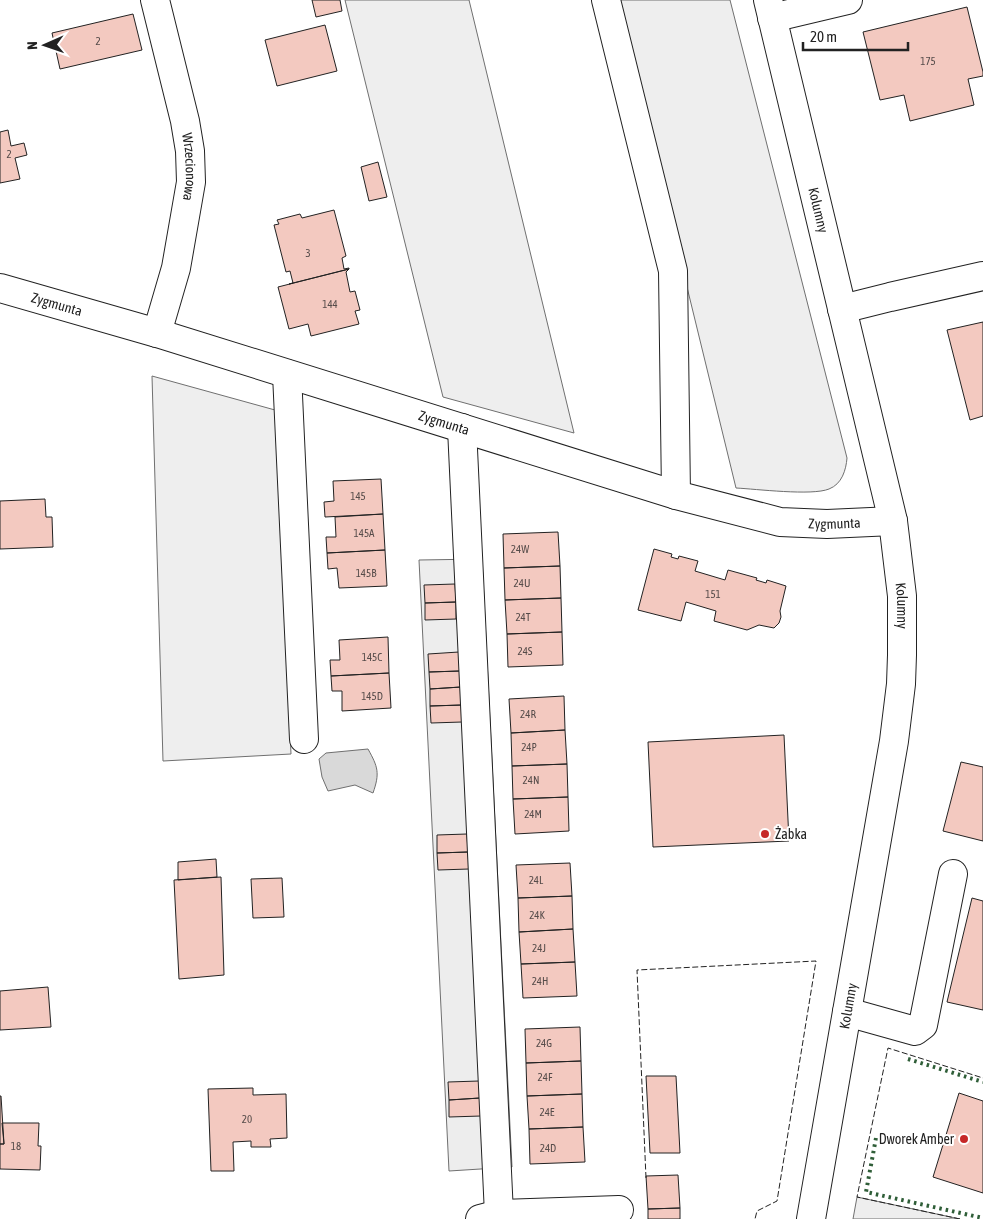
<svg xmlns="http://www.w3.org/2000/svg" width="983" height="1219" font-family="'Asap Condensed',sans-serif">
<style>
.green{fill:#eee;stroke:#6f6f6f}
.parking{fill:#ededed;stroke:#6f6f6f}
.water{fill:#d9d9d9;stroke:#6f6f6f}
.building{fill:#f3c9c0;stroke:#222}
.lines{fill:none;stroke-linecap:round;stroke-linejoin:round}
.minor-casing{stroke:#222;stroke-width:30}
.minor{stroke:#fff;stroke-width:28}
.hedge{stroke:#2f5e38;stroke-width:4;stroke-dasharray:2.5 4;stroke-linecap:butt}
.fence{stroke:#222;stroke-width:1;stroke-dasharray:6 2.5;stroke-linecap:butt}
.poi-dot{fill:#c62828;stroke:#fff;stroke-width:2}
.labels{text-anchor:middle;stroke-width:4;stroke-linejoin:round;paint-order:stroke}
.number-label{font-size:11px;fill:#564c4a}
.street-label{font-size:14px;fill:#222;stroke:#fff}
.poi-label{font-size:14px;fill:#222;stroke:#fff;text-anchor:start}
</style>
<rect width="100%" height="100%" fill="#fff"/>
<path class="green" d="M345 0H469L574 433 443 397Z
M617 0H730L847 458C846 470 842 484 829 489 812 496 756 489 736 488Z
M152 376 275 410 291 754 163 761Z
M857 1197 960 1219H853Z"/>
<path class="parking" d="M482 559 512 1167 449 1171 419 560Z"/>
<path class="water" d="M368 749C378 767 380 773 373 793L355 785 328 791 322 777 319 759 326 753Z"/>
<path class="building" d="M312 0H340L342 11 316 17Z
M967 7 983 72V76L968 79 974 105 910 121 904 95 880 100 863 32Z
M133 14 142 50 60 69 52 33Z
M325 25 337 71 277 86 265 40Z
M8 130 11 146 24 143 27 155 15 158 20 179 0 183V132Z
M378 162 387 197 369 201 361 167Z
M334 210 346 256 342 258 344 269 349 268V269L289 284 293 283 290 271 286 272 274 225 279 224 277 220 300 214 302 218Z
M349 269 346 272 350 292 355 291 360 310 355 311 359 324 311 336 308 324 289 329 278 287Z
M983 322V416L970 420 947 330Z
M381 479 383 514 325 517 324 502 334 501 333 481Z
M45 499 46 517H52L53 547 0 549V501Z
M383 514 385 550 327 553 326 537H336L335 517Z
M558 532 560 566 504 568 503 534Z
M654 549 672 554 671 557 678 559 679 556 698 561 695 571 725 580 728 570 757 578 756 580 766 583 767 580 786 586 780 611 781 617 779 623 774 628 759 625 747 630 714 621 716 611 686 602 681 621 638 610Z
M385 550 387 586 339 588 337 568 328 569 327 553Z
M560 566 561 598 505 600 504 568Z
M455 584 456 602 425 603 424 585Z
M561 598 562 632 507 634 505 600Z
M456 602V619L425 620V603Z
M562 632 563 665 508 667 507 634Z
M388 637 389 673 331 676 330 660H340L339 640Z
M459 652 460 671 429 672 428 654Z
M460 671 461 687 430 689 429 672Z
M389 673 391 708 342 711V691H332L331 676Z
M461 687 462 705 430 706V689Z
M564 696 565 730 511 733 509 699Z
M462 705V722L431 723 430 706Z
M565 730 567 764 512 766 511 733Z
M784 735 789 841 653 847 648 742Z
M961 762 983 767V841L943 831Z
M567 764 568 797 513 799 512 766Z
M568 797 569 831 515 834 513 799Z
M467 834 468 852 437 853V835Z
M468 852 469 869 438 870 437 853Z
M216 859 217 877 178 880V862Z
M570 863 572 896 518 898 516 865Z
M221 877 224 975 179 979 174 880Z
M282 878 284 917 253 918 251 879Z
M572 896 573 929 519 932 518 898Z
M972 898 983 901V1010L947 1002Z
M573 929 575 962 521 964 519 932Z
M575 962 577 996 523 998 521 964Z
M48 987 51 1027 0 1030V991Z
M580 1027 581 1061 526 1063 525 1029Z
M581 1061 582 1094 527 1096 526 1063Z
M646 1076H676L680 1153H650Z
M479 1081 480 1098 449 1100 448 1082Z
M253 1088V1095L286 1094 287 1138 270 1139 271 1147H251V1141L233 1142 234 1171H211L208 1089Z
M959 1093 983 1101V1193L933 1177Z
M582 1094 583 1127 529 1129 527 1096Z
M0 1096H1L4 1144H0Z
M480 1098 481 1116 449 1117V1100Z
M2 1123H39L38 1146H41L40 1170 0 1169V1144H4Z
M583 1127 585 1162 530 1164 529 1129Z
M678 1175 680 1208 648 1209 646 1176Z
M680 1208V1219H648V1209Z"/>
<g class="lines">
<g class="minor-casing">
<g id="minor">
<path id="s1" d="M155 0 185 121 190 151 191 182 176 268 157 333"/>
<path d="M606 0 673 271 676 495"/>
<path id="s2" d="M768 0 893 521 902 596V655L901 684 894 741 811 1219"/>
<path d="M772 18 848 0"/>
<path id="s3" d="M0 288 157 333 676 495 780 522 827 524 893 521"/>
<path d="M842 309 890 297 983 276"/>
<path d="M287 374 304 739"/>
<path d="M462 428 499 1214"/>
<path d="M847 1012 915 1031 923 1025 953 874"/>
<path d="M480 1219 499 1214 619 1210"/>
</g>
</g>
<use href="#minor" class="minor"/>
<path class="hedge" d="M908 1059 983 1082
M876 1138 866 1192 983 1218"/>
<path class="fence" d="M646 1178 637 970 816 961 777 1201 757 1211 755 1219
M960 1219 857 1197 888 1048 983 1078"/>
</g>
<g class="poi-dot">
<circle cx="765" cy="834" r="5"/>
<circle cx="964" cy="1139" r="5"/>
</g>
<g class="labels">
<g class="number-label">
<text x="98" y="45">2</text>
<text x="928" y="65">175</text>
<text x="9" y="158">2</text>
<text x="308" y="257">3</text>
<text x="330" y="308">144</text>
<text x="358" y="500">145</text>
<text x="364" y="537">145A</text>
<text x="520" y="553">24W</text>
<text x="366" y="577">145B</text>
<text x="522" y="587">24U</text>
<text x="713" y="598">151</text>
<text x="523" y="621">24T</text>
<text x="525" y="655">24S</text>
<text x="372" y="661">145C</text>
<text x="372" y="700">145D</text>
<text x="528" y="718">24R</text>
<text x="529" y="751">24P</text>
<text x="531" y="784">24N</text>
<text x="533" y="818">24M</text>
<text x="536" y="884">24L</text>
<text x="537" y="919">24K</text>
<text x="539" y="952">24J</text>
<text x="540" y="985">24H</text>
<text x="544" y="1047">24G</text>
<text x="545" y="1081">24F</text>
<text x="547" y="1116">24E</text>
<text x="247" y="1123">20</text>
<text x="16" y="1150">18</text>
<text x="548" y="1152">24D</text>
</g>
<g class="street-label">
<text dy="5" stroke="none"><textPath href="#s1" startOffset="171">Wrzecionowa</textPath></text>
<text dy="5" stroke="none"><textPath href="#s2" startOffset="216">Kolumny</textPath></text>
<text dy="5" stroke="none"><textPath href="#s3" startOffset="59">Zygmunta</textPath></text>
<text dy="5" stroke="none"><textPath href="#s3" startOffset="464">Zygmunta</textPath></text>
<text dy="5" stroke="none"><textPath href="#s3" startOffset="869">Zygmunta</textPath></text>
<text dy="5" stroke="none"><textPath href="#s2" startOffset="621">Kolumny</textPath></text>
<text transform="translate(848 1006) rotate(-80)" y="5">Kolumny</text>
</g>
<g class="poi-label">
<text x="775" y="839">Żabka</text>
<text x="954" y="1144" text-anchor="end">Dworek Amber</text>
</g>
</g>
<g transform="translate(45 45) rotate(268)" stroke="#ffffff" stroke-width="4" paint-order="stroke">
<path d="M0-4L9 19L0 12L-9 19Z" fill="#222222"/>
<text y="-8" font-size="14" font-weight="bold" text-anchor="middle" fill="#222222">N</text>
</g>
<path d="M803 42v8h105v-8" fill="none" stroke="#222222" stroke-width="2.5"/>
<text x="810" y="42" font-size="15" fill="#222222" stroke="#ffffff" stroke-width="4" paint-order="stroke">20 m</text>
</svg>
